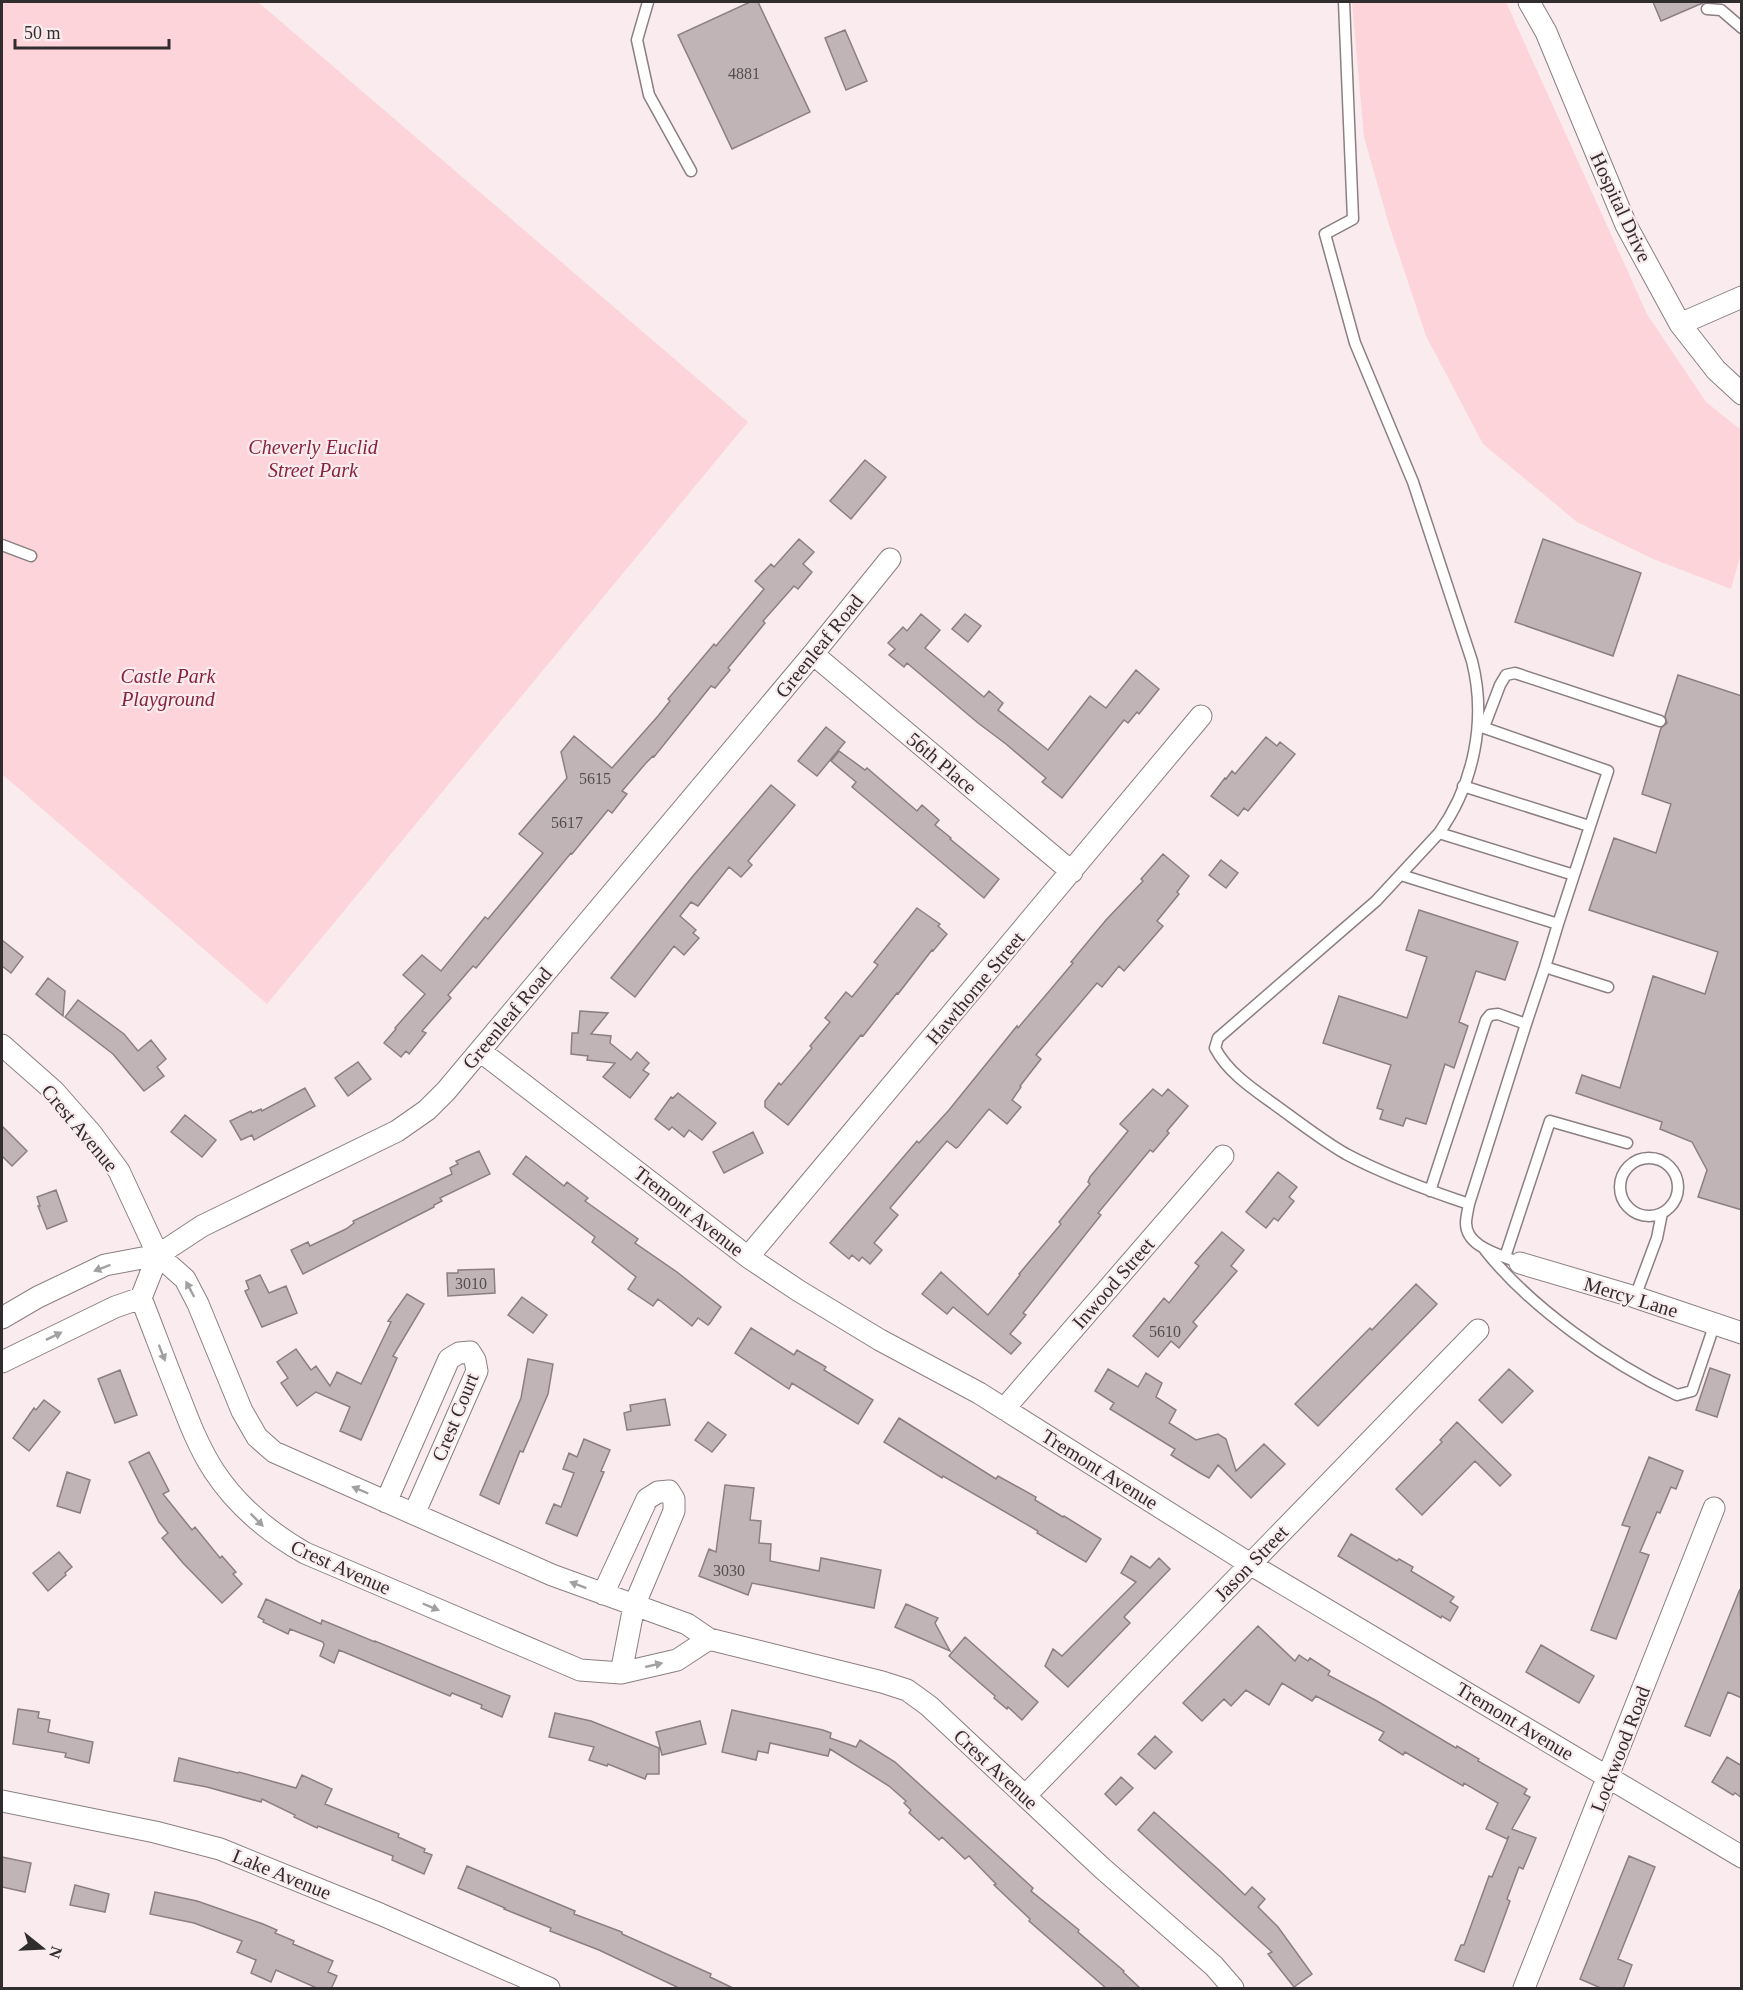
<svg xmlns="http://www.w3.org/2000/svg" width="1743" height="1990" font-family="'Times New Roman',serif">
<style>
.green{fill:#fcd4da}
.building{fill:#c1b4b6;stroke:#8b7f81;stroke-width:1.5}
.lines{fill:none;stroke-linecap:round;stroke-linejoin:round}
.service-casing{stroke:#8b7f81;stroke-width:13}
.minor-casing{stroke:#8b7f81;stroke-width:23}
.service{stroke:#fff;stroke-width:10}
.minor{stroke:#fff;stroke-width:21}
.oneway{fill:#a2a0a0}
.labels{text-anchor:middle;stroke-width:4.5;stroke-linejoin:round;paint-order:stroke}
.number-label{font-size:16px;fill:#554e4f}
.street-label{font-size:20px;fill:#312c2d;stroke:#faecee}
.park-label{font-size:20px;font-style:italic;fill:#872340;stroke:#faecee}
</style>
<rect width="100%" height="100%" fill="#faecee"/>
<path class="green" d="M2 2H258L748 422 267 1004 2 774Z
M1352 2H1506L1647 314 1706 402 1741 430V553L1731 589 1653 559 1577 522 1483 444 1426 336 1389 225 1364 137Z"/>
<path class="building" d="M750 2H758L810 112 732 149 678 35Z
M1653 2H1705L1661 21Z
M845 30 867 81 846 90 825 38Z
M865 460 886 477 851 519 830 501Z
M799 539 814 552 803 564 812 572 798 589 794 586 763 621 765 623 728 668 730 670 715 688 711 686 654 757 653 756 646 763 622 791 627 794 612 813 608 810 572 854 571 853 476 968 473 966 448 995 451 998 422 1031 426 1033 409 1054 406 1051 401 1057 384 1043 396 1029 395 1028 425 994 403 975 422 955 441 971 485 917 488 919 543 853 519 834 567 778 561 752 574 736 612 768 658 716 670 701 668 699 714 644 716 646 764 589 755 581 771 564 774 567Z
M1543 539 1641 573 1613 656 1515 622Z
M921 614 940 630 925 648 984 697 989 691 1003 703 998 710 1048 750 1090 696 1106 708 1136 670 1159 689 1139 714 1137 712 1128 723 1124 720 1062 798 1042 782 1046 778 1006 744 978 723 907 663 904 667 889 655 895 649 888 643 903 627 907 631Z
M965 614 981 626 968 642 952 629Z
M1678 675 1742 696V1210L1698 1197 1707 1170 1692 1142 1660 1129 1662 1122 1576 1093 1582 1075 1620 1088 1653 976 1705 994 1718 952 1589 910 1614 838 1656 853 1671 804 1642 794 1661 728 1667 723 1665 716Z
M826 727 845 742 817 776 798 761Z
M1266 737 1277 746 1280 742 1295 754 1248 811 1244 808 1238 816 1211 796 1225 778 1226 779 1232 771 1235 774Z
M839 751 865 770 867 768 917 811 922 805 939 820 935 825 951 838 950 839 999 879 984 898 852 787 856 782 831 761Z
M771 785 795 805 748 861 752 865 741 877 729 867 698 906 691 902 680 916 696 930 693 933 699 938 684 955 674 946 635 997 611 978 693 876Z
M1163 854 1189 876 1177 892 1179 894 1157 921 1163 926 1124 971 1119 966 1102 987 1097 983 1036 1055 1041 1059 1020 1086 1021 1087 1012 1100 1021 1107 1007 1124 989 1109 958 1147 956 1148 947 1141 890 1208 898 1215 874 1243 882 1250 870 1264 862 1257 859 1261 852 1255 849 1259 830 1243 917 1141 919 1143 949 1110 1017 1026 1018 1028 1073 963 1071 962 1106 920 1143 881 1141 879Z
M1221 860 1238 873 1226 888 1209 875Z
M917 908 940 924 938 926 947 934 933 951 932 950 898 994 897 993 863 1036 861 1035 788 1125 765 1107V1101L779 1083 781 1085 812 1048 810 1046 830 1022 825 1018 846 992 852 997 878 965 874 962Z
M1419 910 1518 942 1505 980 1476 971 1459 1022 1468 1026 1454 1068 1445 1064 1426 1124 1406 1118 1403 1126 1380 1119 1383 1110 1377 1108 1391 1065 1323 1043 1339 996 1407 1018 1427 957 1406 950Z
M2 940 23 957 11 973 2 966Z
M48 978 65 991 63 1016 36 994Z
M78 1000 124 1034 138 1051 151 1040 166 1059 157 1067 164 1076 144 1091 113 1054 65 1017Z
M580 1011 608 1013 591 1034 611 1036 610 1043 631 1060 637 1052 649 1063 643 1070 649 1074 630 1098 603 1077 615 1063 587 1060 588 1056 571 1054 572 1033H578Z
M358 1062 371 1079 348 1096 335 1078Z
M305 1088 315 1106 254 1140 252 1135 241 1140 230 1121 251 1111 252 1113 261 1109 262 1111Z
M1153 1089 1162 1096 1168 1089 1188 1106 1167 1131 1169 1133 1153 1152 1150 1150 1098 1213 1101 1215 1023 1313 1026 1315 1010 1334 1021 1343 1011 1354 953 1307 947 1314 922 1294 941 1272 988 1315 1020 1275 1019 1274 1061 1224 1059 1222 1090 1184 1088 1182 1090 1177 1128 1131 1120 1124Z
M678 1093 716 1123 702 1140 689 1130 684 1137 672 1127 669 1130 655 1119 671 1097 673 1098Z
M185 1115 216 1140 202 1157 171 1132Z
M2 1126 27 1151 12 1166 2 1156Z
M753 1132 763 1153 724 1173 713 1152Z
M479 1151 490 1174 440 1198 442 1201 434 1205V1207L303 1274 291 1250 308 1242 310 1246 346 1229 354 1223 353 1221 452 1174 450 1168 458 1164 456 1161Z
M526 1156 564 1186 567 1182 588 1198 585 1201 638 1239 635 1243 677 1272 721 1307 710 1323 708 1325 698 1318 692 1326 658 1299 653 1306 628 1289 636 1277 592 1242 595 1237 513 1174Z
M1278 1172 1297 1187 1289 1197 1294 1201 1278 1221 1274 1218 1266 1228 1246 1212Z
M56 1190 67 1221 47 1229 38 1206H40L37 1197Z
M1222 1232 1244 1250 1231 1266 1237 1271 1193 1322 1197 1326 1179 1348 1171 1341 1158 1357 1133 1336 1164 1298 1169 1303 1199 1266 1195 1263Z
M494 1269 495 1293 448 1296 447 1273H458V1270Z
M260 1275 269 1293 286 1286 297 1313 262 1327 245 1291 249 1289 246 1281Z
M1416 1284 1437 1304 1318 1426 1295 1404 1370 1328 1372 1330Z
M407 1294 424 1304 393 1356 397 1358 361 1440 340 1431 350 1407 316 1392 297 1406 281 1383 288 1378 277 1362 296 1349 311 1370 316 1366 330 1386 337 1372 361 1384 391 1322 388 1321Z
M522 1297 547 1315 533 1333 508 1315Z
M751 1328 794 1355 797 1350 826 1367 824 1370 873 1400 858 1424 792 1383 789 1389 735 1353Z
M528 1359 553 1364 548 1394 523 1452 520 1451 499 1504 480 1495 521 1398Z
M1710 1368 1730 1375 1717 1417 1696 1410Z
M1108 1369 1138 1387 1146 1373 1162 1383 1156 1397 1176 1410 1169 1423 1196 1440 1218 1434 1226 1439 1236 1471 1264 1444 1285 1464 1251 1498 1218 1465 1209 1478 1200 1473 1171 1455 1175 1449 1110 1409 1114 1403 1095 1391Z
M1509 1369 1533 1391 1502 1423 1479 1400Z
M120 1370 137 1415 115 1423 98 1379Z
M665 1399 670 1425 627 1430 624 1413 631 1411 630 1405Z
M44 1400 60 1412 29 1451 13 1438 34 1408 36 1410Z
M899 1418 996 1479 998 1476 1036 1497 1035 1500 1063 1517 1064 1516 1101 1539 1086 1562 1037 1533 1038 1531 943 1476 942 1478 884 1442Z
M708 1422 726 1435 712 1452 695 1440Z
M1457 1422 1511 1475 1500 1486 1475 1461 1422 1515 1396 1489 1442 1442 1440 1440Z
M584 1439 610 1450 601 1471 604 1472 577 1536 546 1523 554 1504 561 1507 574 1473 563 1469 569 1453 577 1457Z
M149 1452 169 1491 163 1494 192 1530 195 1527 220 1558 222 1556 236 1572 233 1574 242 1584 222 1603 183 1563 162 1538 168 1533 159 1522 129 1462Z
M1649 1457 1683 1471 1676 1489 1671 1487 1660 1513 1657 1512 1640 1552 1649 1555 1616 1639 1591 1630 1630 1527 1622 1525Z
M67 1472 90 1480 80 1513 57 1506Z
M725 1485 754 1488 750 1520 761 1521 759 1543 771 1544 770 1561 819 1571 821 1558 881 1570 874 1608 752 1583 748 1595 699 1576 709 1549 716 1552Z
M1351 1534 1397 1561 1399 1559 1413 1567 1411 1571 1454 1597 1450 1602 1458 1607 1450 1621 1442 1616 1441 1618 1338 1556Z
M59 1552 72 1567 65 1573 66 1575 48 1591 33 1573Z
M1131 1556 1150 1568 1159 1558 1170 1569 1124 1617 1130 1623 1068 1687 1045 1666 1053 1649 1062 1656 1136 1582 1121 1573Z
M1740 1589 1742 1698 1728 1692 1710 1736 1685 1726Z
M266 1599 321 1624 322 1620 375 1642V1641L510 1696 502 1717 481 1708 482 1705 452 1693 450 1696 339 1650 334 1663 320 1656 324 1645 323 1642 290 1629 288 1634 263 1622 264 1620 258 1617Z
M906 1604 938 1618 935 1623 950 1651 895 1627Z
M1258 1626 1295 1661 1299 1655 1308 1661 1310 1658 1330 1671 1328 1675 1377 1701 1456 1748 1457 1746 1479 1759 1478 1761 1527 1789 1524 1794 1530 1797 1512 1829 1536 1838 1523 1869 1519 1867 1507 1899 1510 1901 1484 1972 1455 1960 1461 1945H1464L1489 1876 1492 1877 1509 1836 1507 1839 1486 1829 1498 1803 1464 1783 1463 1786 1405 1752 1403 1755 1379 1740 1384 1732 1316 1696 1312 1701 1282 1683 1269 1705 1246 1690 1231 1706 1224 1699 1202 1721 1183 1703Z
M965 1637 1038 1702 1022 1720 1008 1707 1007 1709 994 1698 995 1696 949 1656Z
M1541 1645 1594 1676 1579 1703 1526 1672Z
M18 1709 39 1712 38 1718 50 1720 48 1732 93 1742 89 1763 65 1757 66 1753 13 1744Z
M732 1710 823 1730 831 1733 830 1738 856 1747 860 1740 895 1762 1033 1888 1031 1891 1079 1930 1078 1932 1124 1971 1123 1972 1141 1989H1107L1029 1921 1030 1919 994 1885 996 1884 969 1856 965 1859 942 1837 939 1840 909 1813 911 1810 904 1803 906 1801 889 1786 830 1749 828 1756 770 1743 768 1753 758 1751 756 1760 722 1752Z
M555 1713 591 1721 659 1748V1774H647L645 1779 608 1764 607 1766 589 1760 594 1747 549 1737Z
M700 1721 706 1744 662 1755 656 1732Z
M1155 1736 1172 1752 1155 1769 1138 1754Z
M1727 1757 1742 1766V1798L1735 1793 1733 1795 1712 1782Z
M179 1758 238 1773 239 1772 296 1788 302 1775 332 1789 325 1804 399 1834 398 1837 425 1849 424 1852 432 1855 424 1874 392 1860 393 1856 318 1826 317 1828 294 1817 295 1815 262 1799 261 1802 207 1787 174 1781Z
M1121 1777 1133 1788 1116 1805 1105 1794Z
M1154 1812 1219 1870 1245 1895 1252 1887 1265 1899 1258 1907 1278 1927 1312 1974 1294 1987 1268 1954 1272 1952 1138 1830Z
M1629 1856 1655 1867 1618 1959 1632 1965 1623 1989H1603L1580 1979Z
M2 1857 31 1863 25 1892 2 1887Z
M467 1866 575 1911 574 1914 622 1932V1934L711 1974 710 1977 735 1989H681L599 1950 550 1931 551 1928 504 1909 505 1908 458 1888Z
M75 1885 109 1894 105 1912 70 1905Z
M155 1892 197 1901 263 1924 277 1930 275 1933 294 1941 293 1944 333 1961 328 1972 337 1976 331 1989H319L276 1970 271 1982 251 1973 256 1960 237 1952 242 1941 194 1923 150 1914Z"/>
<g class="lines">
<g class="service-casing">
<path id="service" d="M648 2 637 40 649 95 691 171
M1344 2 1353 219 1325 234 1355 343 1413 482 1472 661C1487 720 1474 784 1439 833L1376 901 1218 1038 1215 1048C1227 1071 1250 1087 1271 1102 1295 1119 1320 1139 1346 1154 1385 1175 1427 1190 1469 1204 1468 1210 1466 1217 1466 1223 1466 1248 1502 1255 1520 1263
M1707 9 1721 10 1742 28
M2 545 31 556
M1479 726 1608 771 1558 924
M1484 727 1500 685 1506 675 1515 673 1660 721
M1463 786 1589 826
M1439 833 1574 875
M1401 875 1558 924 1545 967 1608 987
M1526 1024 1545 967
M1620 1187a29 29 0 1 1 58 0a29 29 0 1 1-58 0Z
M1430 1191 1486 1020 1490 1015 1498 1014 1526 1024 1469 1204
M1485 1250C1531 1308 1610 1363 1677 1395L1692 1391 1715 1323
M1505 1257 1550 1121 1627 1143
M1635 1297 1657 1238 1662 1213"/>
</g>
<g class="minor-casing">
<path id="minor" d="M1529 2 1546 32 1626 225 1680 324 1716 370 1742 394
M1680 324 1742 297
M813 654 1072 872
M2 1045 54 1091 91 1133 119 1171 158 1255 185 1279 198 1304 242 1411 257 1437 274 1452 552 1575 687 1624 709 1639 882 1682 907 1690 929 1706 1102 1868 1214 1966 1233 1988
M480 1051 748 1257 799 1291 880 1340 979 1393 1250 1564 1742 1857
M158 1255 141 1298C154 1331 166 1364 179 1396 189 1422 199 1448 214 1471 237 1506 270 1533 305 1553L580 1670 621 1673 677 1660 709 1639
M748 1257 1201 716
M1520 1263 1635 1297 1742 1333
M2 1318 38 1297 105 1265 158 1255 202 1226 397 1131 427 1110 446 1091 813 654 890 559
M2 1362 115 1307 141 1298
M1004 1409 1223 1156
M386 1502 449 1359 459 1353 470 1352 475 1360 477 1371 414 1514
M603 1594 647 1499 658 1492 669 1491 674 1499V1511L634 1606 621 1673
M1025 1796 1478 1330
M2 1801 155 1832 220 1849 380 1914 549 1988
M1524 1988 1714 1508"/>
</g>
<use href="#service" class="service"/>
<use href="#minor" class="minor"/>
</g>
<defs><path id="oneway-solid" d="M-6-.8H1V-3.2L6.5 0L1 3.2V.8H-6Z" transform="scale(1.5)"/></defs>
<g class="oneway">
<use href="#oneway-solid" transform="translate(102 1268) rotate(159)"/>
<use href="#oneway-solid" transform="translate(190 1289) rotate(-118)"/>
<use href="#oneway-solid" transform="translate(54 1336) rotate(-26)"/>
<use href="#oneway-solid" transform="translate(162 1353) rotate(69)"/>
<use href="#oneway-solid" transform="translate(360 1490) rotate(-157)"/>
<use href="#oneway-solid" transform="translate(257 1520) rotate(45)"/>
<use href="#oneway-solid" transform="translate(578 1585) rotate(-159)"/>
<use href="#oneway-solid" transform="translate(431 1607) rotate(23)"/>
<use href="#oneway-solid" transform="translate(654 1665) rotate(-13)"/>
</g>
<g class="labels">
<g class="number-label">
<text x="744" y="79">4881</text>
<text x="595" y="784">5615</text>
<text x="567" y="828">5617</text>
<text x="471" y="1289">3010</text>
<text x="1165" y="1337">5610</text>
<text x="729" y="1576">3030</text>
</g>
<g class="street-label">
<text transform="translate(1621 207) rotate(65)" y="7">Hospital Drive</text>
<text transform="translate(819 646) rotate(-51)" y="7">Greenleaf Road</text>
<text transform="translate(942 763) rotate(40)" y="7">56th Place</text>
<text transform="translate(975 988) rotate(-50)" y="7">Hawthorne Street</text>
<text transform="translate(507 1018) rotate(-50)" y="7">Greenleaf Road</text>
<text transform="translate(80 1128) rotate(50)" y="7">Crest Avenue</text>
<text transform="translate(689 1211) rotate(38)" y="7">Tremont Avenue</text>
<text transform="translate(1113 1283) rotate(-49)" y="7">Inwood Street</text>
<text transform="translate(1631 1297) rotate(17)" y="7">Mercy Lane</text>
<text transform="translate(455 1417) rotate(-68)" y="7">Crest Court</text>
<text transform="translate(1100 1469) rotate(32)" y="7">Tremont Avenue</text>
<text transform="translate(1251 1563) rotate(-46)" y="7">Jason Street</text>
<text transform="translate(341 1567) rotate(24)" y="7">Crest Avenue</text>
<text transform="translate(1515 1721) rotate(31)" y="7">Tremont Avenue</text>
<text transform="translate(1620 1749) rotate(-69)" y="7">Lockwood Road</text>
<text transform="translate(996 1769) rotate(43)" y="7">Crest Avenue</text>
<text transform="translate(282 1874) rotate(22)" y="7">Lake Avenue</text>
</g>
<g class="park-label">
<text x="313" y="454">Cheverly Euclid<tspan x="313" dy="23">Street Park</tspan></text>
<text x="168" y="683">Castle Park<tspan x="168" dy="23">Playground</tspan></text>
</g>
</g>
<rect width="1743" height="1990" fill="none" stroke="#312c2d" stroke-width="6"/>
<g transform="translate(42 1948) rotate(108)" stroke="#faecee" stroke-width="4.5" paint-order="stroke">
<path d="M0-4.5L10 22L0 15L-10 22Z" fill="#312c2d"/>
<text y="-9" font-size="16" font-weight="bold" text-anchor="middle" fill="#312c2d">N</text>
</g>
<path d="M15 39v9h154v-9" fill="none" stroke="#312c2d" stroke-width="3"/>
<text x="24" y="39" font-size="18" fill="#312c2d" stroke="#faecee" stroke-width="4.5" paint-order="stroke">50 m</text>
</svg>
